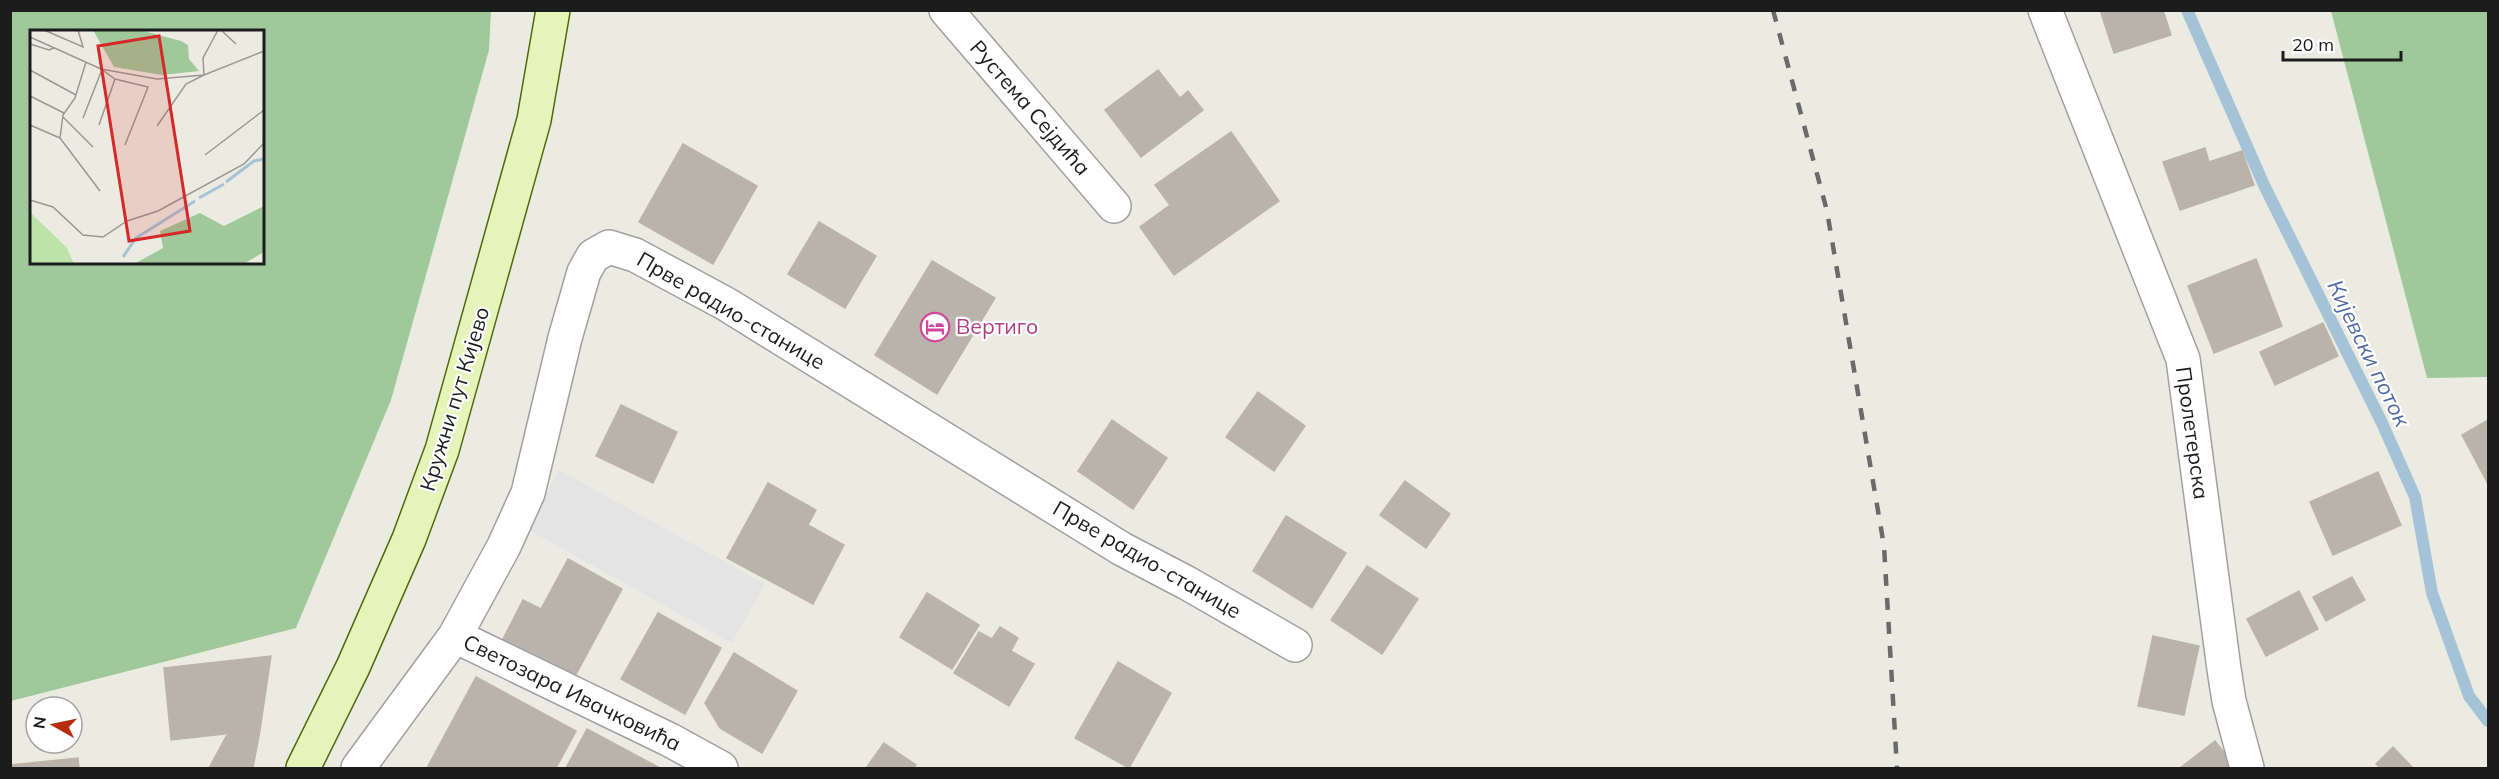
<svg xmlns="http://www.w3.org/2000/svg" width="2499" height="779" font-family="Mulish,sans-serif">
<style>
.forest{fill:#9fc99a;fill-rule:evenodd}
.parking{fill:#e4e4e4}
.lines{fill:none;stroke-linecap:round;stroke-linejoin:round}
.stream{stroke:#a5c3d7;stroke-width:12}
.building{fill:#b9b3ac;stroke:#bdb4a6;stroke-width:1.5}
.minor-casing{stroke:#a0a0a0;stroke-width:36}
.secondary-casing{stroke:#4f690d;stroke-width:36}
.minor{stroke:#fff;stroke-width:33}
.secondary{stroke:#e6f4b9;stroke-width:33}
.rail{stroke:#6a6a6a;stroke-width:4.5;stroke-dasharray:12 12;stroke-linecap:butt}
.labels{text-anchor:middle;stroke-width:4.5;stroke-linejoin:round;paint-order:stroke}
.street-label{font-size:21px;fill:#1c1c1c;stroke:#fff}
.hotel-label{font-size:21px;fill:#b23c85;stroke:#fff;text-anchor:start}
.water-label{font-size:22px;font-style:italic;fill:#506ba3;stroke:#fff}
.inset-river{fill:none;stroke:#a5c3d7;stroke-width:3}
.inset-road{fill:none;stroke:#999893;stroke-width:1.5}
.view{fill:#d62828;fill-opacity:0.15;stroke:#d62828;stroke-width:3}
.inset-edge{fill:none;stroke:#1c1c1c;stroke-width:3}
</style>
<rect width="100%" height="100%" fill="#ecebe2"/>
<path class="forest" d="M10 11H491L489 50 391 400 296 628 11 701ZM32 32H262V262H32Z
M2331 11H2488V377L2427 378Z"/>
<path class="parking" d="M559 470 765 584 732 643 527 529Z"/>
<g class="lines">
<path class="stream" d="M2187 10 2264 185 2382 423 2415 497 2432 593 2469 696 2488 721"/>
</g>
<path class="building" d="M2100 10H2163L2171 35 2114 53Z
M1158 70 1180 98 1188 91 1203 110 1141 157 1105 110Z
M1231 132 1279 201 1174 275 1140 227 1170 205 1155 185Z
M683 144 757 186 713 264 639 222Z
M2205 148 2209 162 2242 151 2254 185 2180 210 2163 162Z
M819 222 876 256 845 308 788 274Z
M2256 259 2282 326 2214 353 2188 286Z
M932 261 995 298 937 394 875 355Z
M2323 323 2338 356 2275 385 2260 352Z
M1258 392 1305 426 1274 471 1226 437Z
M621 405 677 432 653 483 596 456Z
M1112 420 1167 458 1133 509 1078 471Z
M2488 420V484L2462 435Z
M2378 472 2401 525 2333 555 2310 502Z
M1405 481 1450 514 1426 548 1380 515Z
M768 483 816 510 808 525 844 545 813 604 727 558Z
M1286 516 1346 553 1312 608 1253 571Z
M568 559 622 589 573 680 502 641 523 600 541 609Z
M1367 566 1418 599 1382 654 1331 620Z
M2352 577 2365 600 2326 621 2313 597Z
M2299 591 2318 629 2266 656 2247 619Z
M927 593 979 625 952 669 900 637Z
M658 613 721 648 685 714 621 679Z
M1000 627 1018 638 1011 651 1034 664 1009 706 954 673 979 632 992 639Z
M2153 636 2199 646 2184 715 2138 706Z
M734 653 797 691 762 753 720 728 705 703Z
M271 656 260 730 171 740 164 668Z
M1118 662 1171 693 1129 768 1075 738Z
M476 677 576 731 556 768H427Z
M587 729 660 768H566Z
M260 730 253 768H209L228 733Z
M2215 741 2233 764 2227 768H2180Z
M884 743 916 765 914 768H866Z
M2393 747 2413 768H2380L2376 764Z
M78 758 79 768H10V765Z"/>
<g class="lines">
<g class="minor-casing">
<path id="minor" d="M946 10 1114 206
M2045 10 2183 359 2224 669 2229 701 2247 768
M455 636 670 740 721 768
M358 768 455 636 504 546 528 493 565 338 584 272 593 256 609 247 635 255 726 304 1122 549 1187 583 1295 645"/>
</g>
<g class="secondary-casing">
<path id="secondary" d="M303 768 353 667 409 539 442 450 534 120 553 10"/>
</g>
<use href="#minor" class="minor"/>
<use href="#secondary" class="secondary"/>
<path class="rail" d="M1773 10 1827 211 1884 546 1897 768"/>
</g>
<defs>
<g id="hotel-ring" transform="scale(1.5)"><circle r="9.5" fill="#fff" stroke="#d1479c" stroke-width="1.5"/><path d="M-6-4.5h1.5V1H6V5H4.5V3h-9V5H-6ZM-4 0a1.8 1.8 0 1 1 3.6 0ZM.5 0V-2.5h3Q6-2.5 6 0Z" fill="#d1479c"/></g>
</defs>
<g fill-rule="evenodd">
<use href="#hotel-ring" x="935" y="327"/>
</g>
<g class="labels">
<g class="street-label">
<text transform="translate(1030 108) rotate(49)" y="7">Рустема Сејдића</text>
<text transform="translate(731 311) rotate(30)" y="7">Прве радио-станице</text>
<text transform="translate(455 399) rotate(-73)" y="7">Кружни пут Кијево</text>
<text transform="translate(2192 433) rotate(82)" y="7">Пролетерска</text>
<text transform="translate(1147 560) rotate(30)" y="7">Прве радио-станице</text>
<text transform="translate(572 693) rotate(26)" y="7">Светозара Ивачковића</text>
</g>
<g class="hotel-label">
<text x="956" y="334">Вертиго</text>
</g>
<g class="water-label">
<text transform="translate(2369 353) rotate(64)" y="8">Кијевски поток</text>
</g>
</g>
<g transform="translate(30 30)">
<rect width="234" height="234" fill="#ecebe2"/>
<path d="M0 182 37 218 44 234H0Z" fill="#bde3ab"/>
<path d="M63 0H110L151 11 158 15 159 29 169 41 132 45 84 37ZM234 176V222L215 233 104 234 133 218 130 201 170 183 194 196Z" fill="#9fc99a"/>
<path class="inset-river" d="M196 152 224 131 234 129M169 168 194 154M93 227 106 208 165 171"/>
<path class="inset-road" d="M14 0 53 17 48 0M191 0 206 14M0 7 71 39 127 49 174 45 234 21M0 14 19 20 24 18M56 32 45 68 33 85 30 108 70 161M71 39 85 49 118 57 95 115M0 40 46 65M0 66 34 83M33 87 63 117M53 88 71 42M0 95 30 108M69 95 85 49M127 96 156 54 174 45 173 28 188 0M175 125 234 80M0 170 23 177 53 205 73 207 97 191 128 181 214 134 234 113"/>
<path class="view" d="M129 6 160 201 99 211 68 16Z"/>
<rect width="234" height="234" class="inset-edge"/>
</g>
<rect width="2499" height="779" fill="none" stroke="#1c1c1c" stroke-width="24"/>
<g transform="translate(54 725) rotate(279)"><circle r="28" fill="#ffffff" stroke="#a4a4a4" stroke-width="1.5"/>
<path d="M0-4.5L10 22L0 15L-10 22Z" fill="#b92d0f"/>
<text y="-9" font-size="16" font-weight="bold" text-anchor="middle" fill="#1c1c1c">N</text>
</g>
<path d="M2283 51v9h118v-9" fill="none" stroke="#1c1c1c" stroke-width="3"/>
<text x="2292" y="51" font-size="18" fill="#1c1c1c" stroke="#ffffff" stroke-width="4.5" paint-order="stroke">20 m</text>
</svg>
